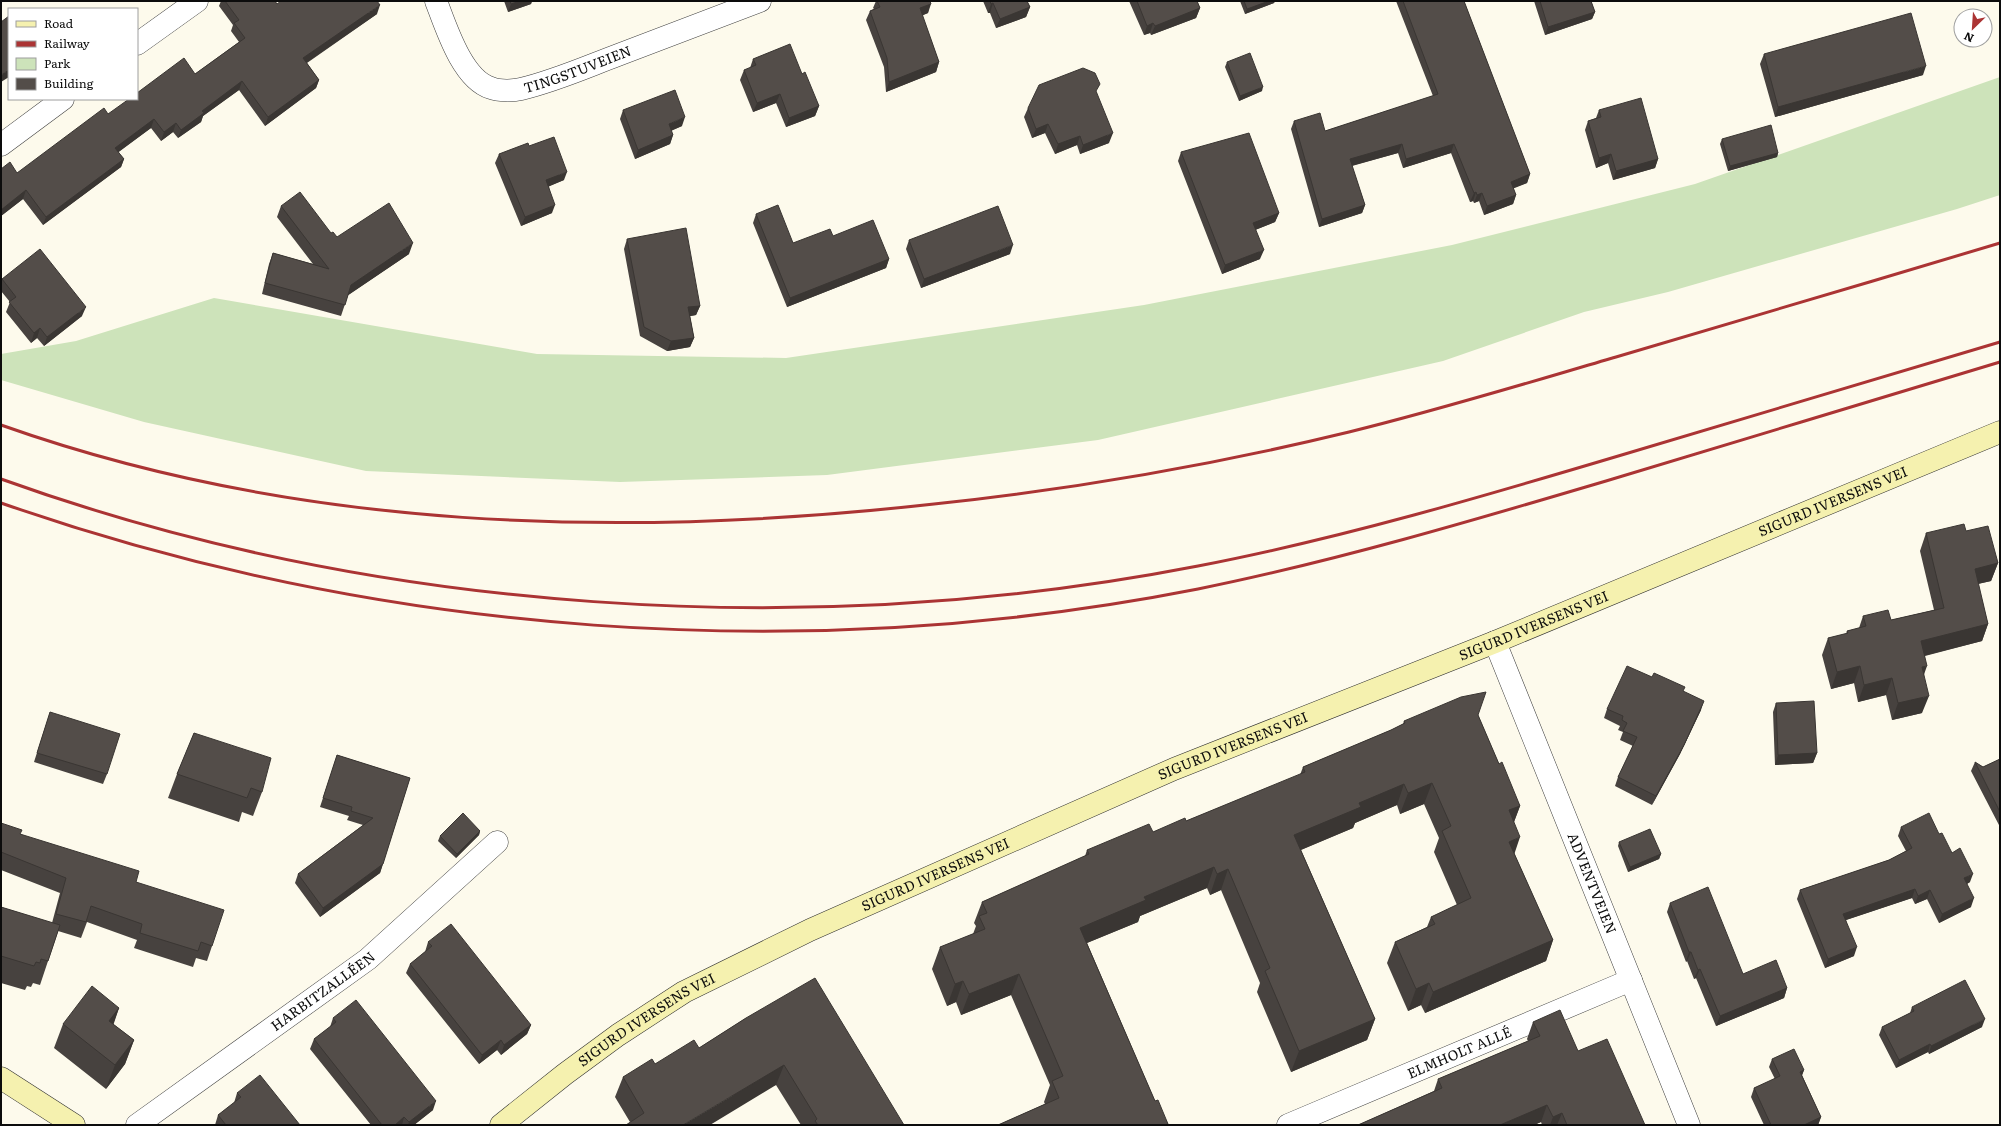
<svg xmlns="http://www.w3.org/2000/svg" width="2001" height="1126" font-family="Literata,serif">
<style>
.green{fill:#cde3ba}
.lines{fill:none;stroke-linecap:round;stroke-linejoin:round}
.street-casing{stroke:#3f3f3f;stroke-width:23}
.secondary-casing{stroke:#2e2e2e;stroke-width:23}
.street{stroke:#fff;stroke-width:22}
.secondary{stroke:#f5f1af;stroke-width:22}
.rail{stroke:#ab3434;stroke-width:3}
.wall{fill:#47423f}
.shaded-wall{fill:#3a3633}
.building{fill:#534d49;stroke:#3a3633}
.labels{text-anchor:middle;stroke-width:4;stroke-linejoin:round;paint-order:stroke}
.street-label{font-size:14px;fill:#0c0c0c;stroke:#fff}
</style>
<rect width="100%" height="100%" fill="#fdfaec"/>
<path class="green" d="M2000 77V195L1957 209 1668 292 1584 312 1443 361 1098 440 827 475 620 482 366 471 144 422 1 380V354L76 341 214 298 537 354 786 358 1144 305 1452 245 1695 184Z"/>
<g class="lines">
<g class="street-casing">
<g id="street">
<path id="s1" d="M436 1C446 27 462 79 491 88 499 91 513 91 521 89 555 81 586 67 618 55 665 37 712 19 760 1"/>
<path d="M137 44 197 1"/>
<path d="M1 145 63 99"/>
<path id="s2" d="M1495 642 1689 1125"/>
<path id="s3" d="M137 1125 368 959 497 842"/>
<path id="s4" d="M1288 1125 1631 980"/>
</g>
</g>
<g class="secondary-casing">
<g id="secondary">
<path d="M1 1078 74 1125"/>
<path id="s5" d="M501 1125 565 1074 618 1035 684 992 810 930 1174 769 1495 642 2000 432"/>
</g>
</g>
<use href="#street" class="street"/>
<use href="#secondary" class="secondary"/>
<path class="rail" d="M1 425C300 531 622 539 934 504 1074 489 1213 465 1349 432 1439 410 1527 383 1616 357 1744 320 1872 281 2000 243
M1 479C376 614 807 642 1198 566 1343 538 1484 496 1625 454 1750 416 1875 379 2000 342
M1 503C382 636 802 667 1198 589 1336 561 1471 521 1606 481 1737 441 1869 402 2000 362"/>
</g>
<path class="wall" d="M221 1H275L277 4 377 14 307 63 319 80 316 88 265 126 239 90 203 116 201 122 178 138 173 132 161 141 151 128 118 152 124 159 121 167 43 225 23 199 1 216V169L17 173 108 114 195 74 239 42 231 31 233 25 219 6Z
M504 1H532L531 4 508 12Z
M876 1H930L928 13 922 15 939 62 936 72 886 92 884 67 866 20 870 11 874 9 873 8Z
M983 1H1027L1030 7 1026 17 996 28 990 13H988Z
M1129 1H1197L1200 8 1196 18 1151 35 1150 33 1144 35Z
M1240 1H1275L1274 3 1245 14Z
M1396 1H1464L1530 174 1527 183 1513 188 1516 195 1513 204 1484 215 1479 201 1474 203 1473 201 1470 202 1451 153 1403 168 1398 153 1352 166 1365 205 1362 213 1319 227 1291 129 1294 121 1325 131 1433 96Z
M1534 1H1591L1595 12 1592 19 1545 35Z
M1764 54 1923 75 1775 117 1760 64Z
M753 59 802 74 819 106 815 116 786 127 776 103 753 112 740 80 744 70 750 68Z
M1227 62 1262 91 1239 101 1225 67Z
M1096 93 1109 143 1080 154 1077 145 1055 154 1045 133 1032 138 1024 117 1028 108Z
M623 110 682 126 671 131 673 135 670 144 635 159 620 119Z
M1599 110 1658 159 1655 168 1613 180 1608 163 1596 168 1585 130 1588 121 1596 118Z
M1722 139 1778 153 1777 157 1728 171 1720 144Z
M529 146 564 180 549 186 552 213 521 226 495 163 499 154Z
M1181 152 1279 213 1275 222 1255 230 1260 259 1222 274 1178 161Z
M281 206 331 233 337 237 409 254 348 295 341 316 262 294 269 264 273 253 313 264 277 217Z
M756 214 793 243 833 236 889 259 886 268 787 307 753 223Z
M627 239 700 306 696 315 690 316 694 338 690 347 667 351 640 336 624 249Z
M909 240 1010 254 921 288 906 249Z
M2 279 82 316 44 346 37 338 31 343 6 312 10 302 1 291V282Z
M1966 531 1998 563 1991 581 1978 584 1988 624 1982 641 1925 656 1922 713 1892 720 1886 695 1858 702 1854 683 1831 689 1822 655 1828 638 1846 634 1847 631 1859 628 1863 616 1891 620 1934 610 1920 551 1926 533Z
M1683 691 1701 710 1680 754 1652 805 1615 786 1618 777 1633 746 1620 740 1623 732 1618 730 1620 726 1604 718 1607 709Z
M1776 703 1817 753 1813 763 1775 765 1773 712Z
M50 712 107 774 103 784 34 762Z
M1478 715 1499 764 1520 806 1514 822V853L1553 940 1546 961 1425 1013 1421 1005 1408 1011 1387 963 1395 942 1427 927 1431 917 1457 905 1434 852 1439 838 1424 804 1400 814 1397 805 1355 823 1353 828 1301 850 1375 1019 1367 1040 1291 1072 1257 992 1260 983 1221 890 1210 895 1207 888 1140 916 1138 922 1087 943 1155 1101 1168 1124V1125H998L1045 1104 1044 1102 1050 1085 1011 995 961 1015 956 1002 947 1006 932 969 940 947 973 934 976 926 974 923 982 902 1085 856 1087 850 1153 832 1186 821 1300 775 1303 767 1391 730 1403 724 1404 721Z
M194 733 262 792 253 816 242 812 239 822 168 798 177 774Z
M337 755 410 778 380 873 320 917 295 883 298 874 363 825 347 820 349 816 320 807Z
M2000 759V827L1971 771 1975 762 1983 767Z
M1 823 20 834 136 882 212 946 207 961 196 958 193 967 134 948 137 940 87 922 81 938 58 931 40 985 33 983 31 987 27 986 25 990 1 983V907L52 923 60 893 1 870Z
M1901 827 1939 834 1952 853 1970 882 1967 884 1971 907 1939 923 1927 899 1915 904 1912 898 1846 920 1854 956 1825 968 1797 899 1800 890 1889 860 1906 851 1898 836Z
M480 831 479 835 456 858 438 841 440 836Z
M1619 842 1661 854 1659 859 1628 872 1618 846Z
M1670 903 1743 974 1787 988 1784 998 1716 1026 1696 978 1694 979 1687 961 1686 962 1667 912Z
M428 942 531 1025 527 1034 501 1055 497 1050 479 1064 406 973 410 964 425 952Z
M1912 1007 1982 1027 1929 1054 1928 1052 1896 1068 1879 1035 1882 1027 1910 1013Z
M119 1008 113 1024 134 1040 125 1064 106 1089 54 1048 63 1024Z
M333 1018 433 1110 414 1125H371L310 1049 314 1039 330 1027Z
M746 1018 904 1125H801L776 1085 630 1122 615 1097 623 1077 655 1064 699 1048Z
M1533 1022 1578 1051 1645 1125H1542L1541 1122 1534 1125H1358L1434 1091 1438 1079 1528 1041 1527 1039Z
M1772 1059 1804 1070 1802 1075 1821 1117 1818 1125H1764L1751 1097 1754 1088 1775 1079 1769 1067Z
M237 1093 300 1125H215L218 1115 234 1103Z"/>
<path class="shaded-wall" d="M520 1H532L531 4 508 12 511 4Z
M1269 1H1275L1274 3 1245 14 1247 9Z
M993 3 990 13H988L991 4Z
M931 4 928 13 917 18 920 8Z
M380 5 377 14 300 67 303 58Z
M1030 7 1026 17 996 28 1000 19Z
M1200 8 1196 18 1151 35 1155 26Z
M1595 12 1592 19 1545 35 1548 27Z
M1153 23 1150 33 1144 35 1147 26Z
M939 62 936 72 886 92 889 82Z
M1926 66 1923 75 1775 117 1778 107Z
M9 70V77L1 82V75Z
M319 80 316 88 265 126 268 117Z
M242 81 239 90 203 116 201 122 178 138 181 130 202 111Z
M1263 87 1262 91 1239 101 1240 96Z
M780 94 776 103 753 112 757 103Z
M819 106 815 116 786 127 789 118Z
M685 117 682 126 665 133 669 124Z
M154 119 151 128 112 157 115 148Z
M176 123 173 132 161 141 164 132Z
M1048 124 1045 133 1032 138 1036 129Z
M1113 133 1109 143 1080 154 1083 145Z
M673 135 670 144 635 159 638 150Z
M1080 136 1077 145 1055 154 1058 144Z
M1402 144 1398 153 1347 167 1350 159Z
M1454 144 1451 153 1403 168 1406 159Z
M1778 153 1777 157 1728 171 1730 166Z
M1611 154 1608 163 1596 168 1599 158Z
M124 159 121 167 43 225 46 217Z
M1658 159 1655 168 1613 180 1616 171Z
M567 172 564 180 543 189 546 180Z
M1530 174 1527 183 1507 191 1511 182Z
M26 190 23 199 1 216V210Z
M1476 192 1473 201 1470 202 1474 193Z
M1482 193 1479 201 1474 203 1477 195Z
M1516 195 1513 204 1484 215 1487 206Z
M555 205 552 213 521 226 525 217Z
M1365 205 1362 213 1319 227 1322 219Z
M1279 213 1275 222 1250 232 1253 223Z
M413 243 409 254 347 296 351 285Z
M1013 245 1010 254 921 288 924 279Z
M1264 250 1260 259 1222 274 1225 265Z
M889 259 886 268 787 307 790 298Z
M700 306 696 315 685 317 688 307Z
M86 307 82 316 44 346 47 337Z
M40 328 37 338 31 343 34 333Z
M694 338 690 347 667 351 671 341Z
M1998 563 1991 581 1968 586 1975 569Z
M1988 624 1982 641 1915 658 1921 641Z
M1860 666 1854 683 1831 689 1837 672Z
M1927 666 1921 683 1922 667Z
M1892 678 1886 695 1858 702 1864 685Z
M1929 696 1922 713 1892 720 1898 703Z
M1704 701 1701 710 1680 754 1652 805 1656 796Z
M1817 753 1813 763 1775 765 1778 755Z
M1432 783 1424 804 1400 814 1408 793Z
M1404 784 1397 805 1355 823 1353 828 1286 856 1294 835 1359 803Z
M1520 806 1512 827 1509 810Z
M480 831 479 835 456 858 457 854Z
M1520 837 1513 858 1509 842Z
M1661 854 1659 859 1628 872 1630 867Z
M383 864 380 873 320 917 323 908Z
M1214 867 1207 888 1140 916 1138 922 1072 949 1080 928 1144 897Z
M1228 869 1221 890 1210 895 1217 874Z
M1973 874 1970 882 1961 887 1964 878Z
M1915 889 1912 898 1840 922 1843 914Z
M1930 890 1927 899 1915 904 1918 896Z
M1974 898 1971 907 1939 923 1942 914Z
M1553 940 1546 961 1425 1013 1433 992Z
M1857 947 1854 956 1825 968 1828 959Z
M1689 952H1691L1687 961 1686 962Z
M1700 969 1696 978 1694 979 1698 970Z
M1019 974 1011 995 961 1015 969 994Z
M963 981 956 1002 947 1006 955 984Z
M1429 983 1421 1005 1408 1011 1416 989Z
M1787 988 1784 998 1716 1026 1720 1016Z
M119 1008 111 1032 109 1021Z
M1375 1019 1367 1040 1291 1072 1299 1051Z
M1985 1019 1982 1027 1929 1054 1931 1046Z
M531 1025 527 1034 501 1055 504 1045Z
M134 1040 125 1064 106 1089 115 1065Z
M501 1040 497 1050 479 1064 482 1055Z
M1930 1044 1928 1052 1896 1068 1899 1060Z
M784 1065 776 1085 710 1125H683Z
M1804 1070 1801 1078 1800 1072Z
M436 1101 433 1110 414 1125H408L409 1122Z
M1547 1105 1541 1122 1534 1125H1500Z
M1562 1113 1557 1125H1550L1553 1117Z
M404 1117 402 1125H395Z
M1821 1117 1818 1125H1804Z"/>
<path class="building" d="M225 1H275L277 4 281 1H377L380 5 303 58 319 80 268 117 242 81 202 111 204 113 181 130 176 123 164 132 154 119 115 148 124 159 46 217 26 190 1 210V169L10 162 17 173 104 108 108 114 129 99H137V93L184 58 195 74 245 38 234 23 239 20Z
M510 1H520L511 4Z
M877 1H930L931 4 920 8 939 62 889 82 887 58 870 11 880 7Z
M990 1H1027L1030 7 1000 19 993 3 991 4Z
M1137 1H1197L1200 8 1155 26 1153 23 1147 26Z
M1244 1H1269L1247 9Z
M1403 1H1464L1530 174 1511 182 1516 195 1487 206 1482 193 1477 195 1476 192 1474 193 1454 144 1406 159 1402 144 1350 159 1365 205 1322 219 1294 121 1320 113 1325 131 1438 94Z
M1540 1H1591L1595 12 1548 27Z
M1911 13 1926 66 1778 107 1764 54Z
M9 16V70L1 75V22Z
M790 44 802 74 805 72 819 106 789 118 780 94 757 103 744 70 756 65 753 59Z
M1250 53 1263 87 1240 96 1227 62Z
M1083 68 1095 73 1100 84 1096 91 1113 133 1083 145 1080 136 1058 144 1048 124 1036 129 1028 108 1039 85Z
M675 90 685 117 669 124 673 135 638 150 623 110Z
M1641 98 1658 159 1616 171 1611 154 1599 158 1588 121 1601 117 1599 110Z
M1771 125 1778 153 1730 166 1722 139Z
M1249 133 1279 213 1253 223 1264 250 1225 265 1181 152Z
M554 137 567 172 546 180 555 205 525 217 499 154 528 143 529 146Z
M300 192 331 233 333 232 337 237 389 203 413 243 351 285 345 305 265 283 273 253 329 269 281 206Z
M778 205 793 243 830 229 833 236 873 220 889 259 790 298 756 214Z
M998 206 1013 245 924 279 909 240Z
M686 228 700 306 688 307 694 338 671 341 644 327 627 239Z
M40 249 86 307 47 337 40 328 34 333 9 302 16 297 2 279Z
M1964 524 1966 531 1988 526 1998 563 1975 569 1988 624 1921 641 1927 666 1922 667 1929 696 1898 703 1892 678 1864 685 1860 666 1837 672 1828 638 1848 633 1847 631 1866 626 1863 616 1888 610 1891 620 1944 608 1926 533Z
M1627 666 1652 677 1654 673 1685 687 1683 691 1704 701 1684 745 1656 796 1618 777 1637 737 1623 731 1627 723 1622 720 1623 716 1607 709Z
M1486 692 1478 715 1499 764 1502 762 1520 806 1509 810 1520 837 1509 842 1553 940 1433 992 1429 983 1416 989 1395 942 1435 924 1431 917 1471 898 1442 831 1451 826 1432 783 1408 793 1404 784 1359 803 1361 807 1294 835 1375 1019 1299 1051 1265 971 1270 968 1228 869 1217 874 1214 867 1144 897 1146 900 1080 928 1155 1101 1158 1100 1168 1124 1166 1125H998L1059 1098 1052 1081 1063 1076 1019 974 969 994 963 981 955 984 940 947 985 929 979 916 987 913 982 902 1089 854 1087 850 1149 824 1153 832 1185 818 1186 821 1305 772 1303 767 1391 730 1405 723 1404 721 1461 697Z
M1814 701 1817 753 1778 755 1776 703Z
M50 712 120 734 107 774 37 753Z
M194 733 271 758 262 792 251 788 247 798 177 774Z
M337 755 410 778 383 864 323 908 298 874 373 818 351 811 352 807 323 798Z
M2000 759V812L1975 762 1983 767Z
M463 813 480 831 457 854 440 836Z
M1929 813 1939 834 1942 833 1952 853 1960 848 1973 874 1964 878 1974 898 1942 914 1930 890 1918 896 1915 889 1843 914 1857 947 1828 959 1800 890 1889 860 1912 848 1901 827Z
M1 823 22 830 20 834 139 871 136 882 224 910 212 946 201 942 198 951 140 933 142 924 91 906 86 922 56 914 66 878 1 852Z
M1650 829 1661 854 1630 867 1619 842Z
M1708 887 1743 974 1776 960 1787 988 1720 1016 1700 969 1698 970 1691 952H1689L1670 903Z
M1 907 60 925 48 961 41 959 40 963 36 962 34 966 1 956Z
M451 924 531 1025 504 1045 501 1040 482 1055 410 964 432 946 428 942Z
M815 978 904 1125H818L815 1121 817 1119 784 1065 683 1125H626L644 1113 623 1077 652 1059 655 1064 694 1040 699 1048 746 1018Z
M1965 980 1985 1019 1931 1046 1930 1044 1899 1060 1882 1027 1914 1011 1912 1007Z
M92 986 119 1008 109 1021 134 1040 115 1065 63 1024Z
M356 1000 436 1101 409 1122 404 1117 395 1125H382L314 1039 336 1022 333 1018Z
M1560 1010 1578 1051 1607 1039 1645 1125H1567L1562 1113 1553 1117 1547 1105 1500 1125H1358L1442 1088 1438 1079 1540 1036 1533 1022Z
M1794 1049 1804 1070 1800 1072 1821 1117 1804 1125H1771L1754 1088 1780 1076 1772 1059Z
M260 1075 300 1125H226L218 1115 241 1097 237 1093Z"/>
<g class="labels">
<g class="street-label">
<text dy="5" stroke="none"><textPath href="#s1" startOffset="196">TINGSTUVEIEN</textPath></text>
<text dy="5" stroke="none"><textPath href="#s5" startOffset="1476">SIGURD IVERSENS VEI</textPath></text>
<text dy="5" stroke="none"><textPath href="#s5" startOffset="1152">SIGURD IVERSENS VEI</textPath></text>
<text dy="5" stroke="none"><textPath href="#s5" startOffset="828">SIGURD IVERSENS VEI</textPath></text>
<text dy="5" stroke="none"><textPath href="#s5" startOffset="504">SIGURD IVERSENS VEI</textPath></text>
<text dy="5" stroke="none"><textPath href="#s2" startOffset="260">ADVENTVEIEN</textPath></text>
<text dy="5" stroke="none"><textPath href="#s3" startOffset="229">HARBITZALLÉEN</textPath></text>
<text dy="5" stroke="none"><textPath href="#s5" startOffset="180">SIGURD IVERSENS VEI</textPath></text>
<text dy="5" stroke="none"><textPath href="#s4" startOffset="186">ELMHOLT ALLÉ</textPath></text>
</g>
</g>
<rect width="2001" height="1126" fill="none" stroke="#0c0c0c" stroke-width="4"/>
<rect x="8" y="8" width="130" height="92" fill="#ffffff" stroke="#9e9e9e"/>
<rect x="16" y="21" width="20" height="6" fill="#f5f1af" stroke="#9e9e9e"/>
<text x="44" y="28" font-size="12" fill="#0c0c0c">Road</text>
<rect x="16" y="41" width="20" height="6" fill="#ab3434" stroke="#9e9e9e"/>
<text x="44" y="48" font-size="12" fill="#0c0c0c">Railway</text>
<rect x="16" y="58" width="20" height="12" fill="#cde3ba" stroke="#9e9e9e"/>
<text x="44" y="68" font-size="12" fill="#0c0c0c">Park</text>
<rect x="16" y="78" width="20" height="12" fill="#534d49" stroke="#9e9e9e"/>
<text x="44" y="88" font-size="12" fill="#0c0c0c">Building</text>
<g transform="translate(1973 28) rotate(205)"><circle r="19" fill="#ffffff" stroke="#9e9e9e"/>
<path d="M0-3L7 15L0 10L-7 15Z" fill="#ab3434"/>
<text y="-6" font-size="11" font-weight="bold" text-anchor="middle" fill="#0c0c0c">N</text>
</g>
</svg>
